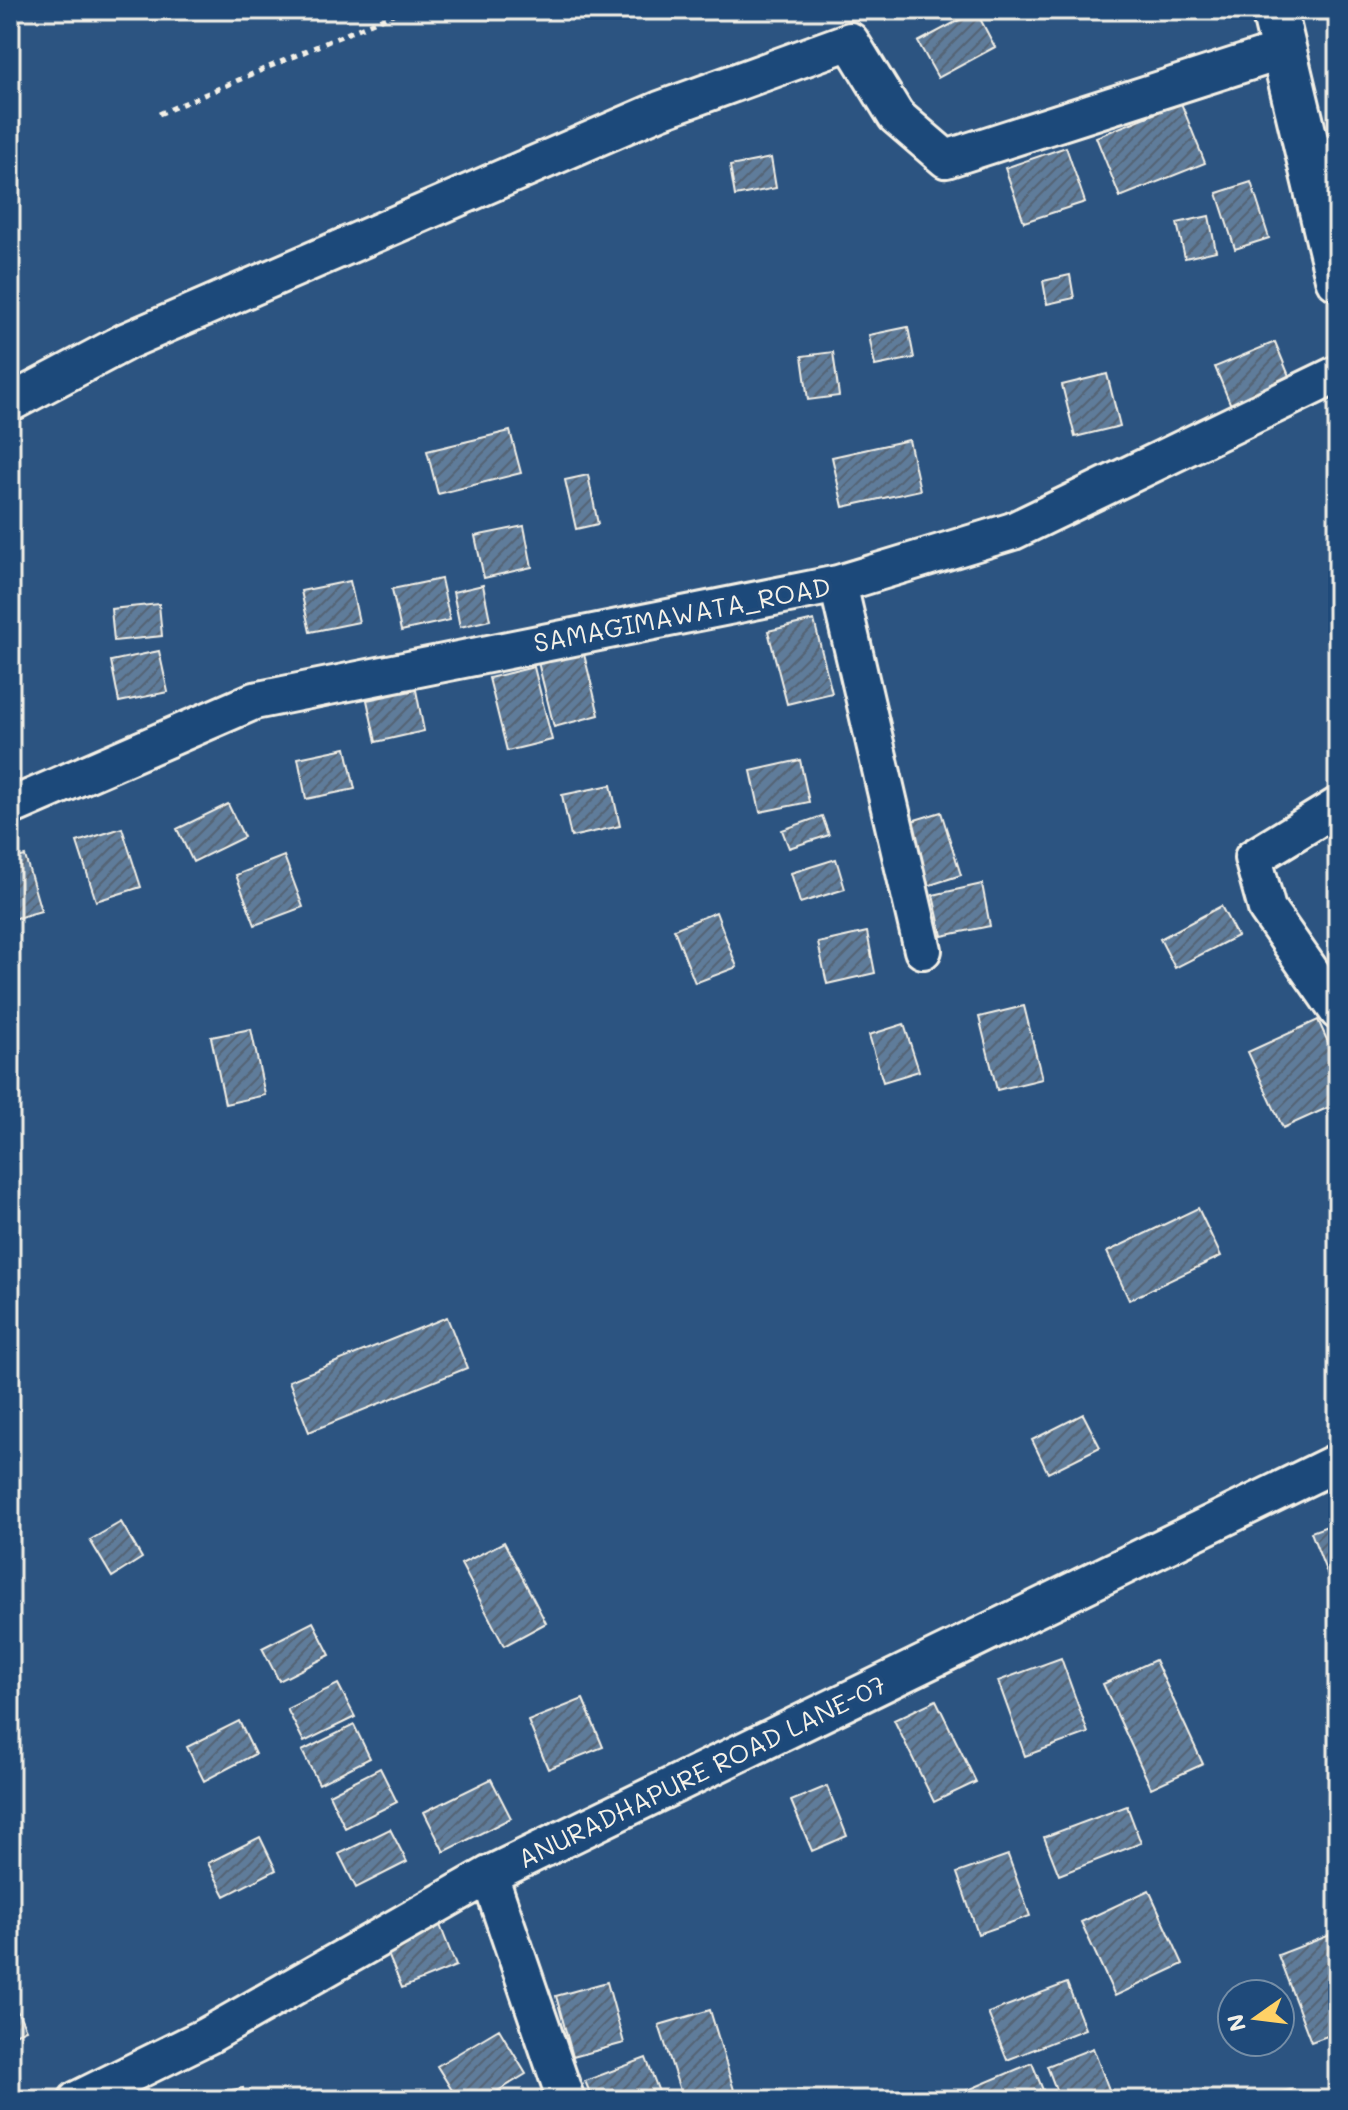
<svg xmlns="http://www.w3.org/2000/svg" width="1348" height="2110" font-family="Mali,sans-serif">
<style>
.building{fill:url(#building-hatch);stroke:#f4f1e8;stroke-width:2}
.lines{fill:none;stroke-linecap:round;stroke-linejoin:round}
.minor-casing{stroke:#f4f1e8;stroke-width:42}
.highway-casing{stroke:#f4f1e8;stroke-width:50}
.path{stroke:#f4f1e8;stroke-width:5;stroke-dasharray:6 6;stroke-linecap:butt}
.minor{stroke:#1f4a7a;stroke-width:36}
.highway{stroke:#1f4a7a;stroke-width:44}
.labels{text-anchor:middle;stroke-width:8;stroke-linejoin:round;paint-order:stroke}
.street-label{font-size:26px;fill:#f4f1e8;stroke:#1f4a7a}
</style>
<defs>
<pattern id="building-hatch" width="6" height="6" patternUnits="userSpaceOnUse" patternTransform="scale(2)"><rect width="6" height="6" fill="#5e7b9a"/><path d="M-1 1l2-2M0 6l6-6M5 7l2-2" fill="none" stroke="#556474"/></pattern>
</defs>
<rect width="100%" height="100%" fill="#2c5481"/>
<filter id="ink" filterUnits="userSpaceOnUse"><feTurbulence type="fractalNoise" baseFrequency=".0125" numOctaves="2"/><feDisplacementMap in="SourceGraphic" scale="16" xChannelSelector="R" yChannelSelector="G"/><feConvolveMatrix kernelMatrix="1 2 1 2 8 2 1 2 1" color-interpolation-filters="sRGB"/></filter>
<g filter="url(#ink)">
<path class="building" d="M976 11 995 47 938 78 918 42Z
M1181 103 1205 163 1120 197 1096 137Z
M1066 147 1085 202 1024 222 1005 168Z
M771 158 776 188 735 196 730 166Z
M1251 182 1269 238 1235 249 1217 193Z
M1209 216 1216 251 1185 258 1177 223Z
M1070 275 1074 298 1047 304 1043 281Z
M908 327 914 358 875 366 869 335Z
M1275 342 1292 383 1232 408 1215 367Z
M833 352 839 396 808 400 802 356Z
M1107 374 1120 426 1075 437 1062 385Z
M510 431 521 473 438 494 427 451Z
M909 440 920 490 843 507 832 457Z
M588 475 598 524 576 529 565 480Z
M524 526 532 567 484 578 475 536Z
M441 579 450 620 401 631 392 589Z
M350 581 359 622 310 632 301 591Z
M483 585 490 620 460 627 453 592Z
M159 604 162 636 114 641 111 609Z
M814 620 832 693 787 704 768 631Z
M581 642 599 715 554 727 536 654Z
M159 651 168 692 119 702 111 661Z
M534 667 552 740 507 751 489 678Z
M416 690 424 731 376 742 367 700Z
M346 748 355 789 306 799 298 758Z
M800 760 809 802 760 812 751 771Z
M611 785 620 826 571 837 562 795Z
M228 804 244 837 193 862 177 829Z
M941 812 961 875 921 888 902 824Z
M822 816 829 835 789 848 782 830Z
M122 828 141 887 96 901 77 842Z
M25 856 41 911 10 920V860Z
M284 856 303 907 255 925 236 875Z
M836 859 845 889 800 903 791 873Z
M982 884 990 926 942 936 933 895Z
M1221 906 1237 936 1175 968 1160 939Z
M716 912 737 967 695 983 674 929Z
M867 932 875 973 827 984 818 943Z
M1024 1006 1042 1079 997 1090 979 1017Z
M1318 1020 1338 1064V1103L1283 1128 1248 1052Z
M904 1024 919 1071 883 1082 869 1035Z
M251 1029 265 1095 225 1104 211 1037Z
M1198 1208 1221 1256 1129 1300 1107 1252Z
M447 1317 467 1368 309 1432 289 1381Z
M1083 1414 1100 1447 1048 1473 1032 1440Z
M121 1522 142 1558 112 1577 90 1540Z
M1338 1522V1581L1331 1584 1311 1532Z
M504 1542 546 1623 504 1646 461 1564Z
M313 1622 330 1655 279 1681 262 1648Z
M1061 1658 1088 1733 1025 1756 998 1681Z
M1155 1660 1203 1764 1151 1788 1103 1684Z
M338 1684 355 1717 304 1742 287 1709Z
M583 1699 603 1747 548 1769 528 1721Z
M936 1700 976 1782 934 1802 894 1720Z
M239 1721 255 1754 204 1781 187 1747Z
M354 1725 370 1758 319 1784 302 1751Z
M380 1768 397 1802 345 1828 329 1794Z
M491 1779 511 1818 444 1852 424 1812Z
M827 1786 847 1836 812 1851 791 1801Z
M1127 1806 1141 1843 1059 1875 1044 1837Z
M390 1829 407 1862 356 1888 339 1854Z
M260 1837 276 1870 225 1896 208 1863Z
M1008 1855 1030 1916 978 1934 957 1873Z
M1149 1890 1183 1964 1115 1996 1081 1922Z
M440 1925 456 1966 402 1988 385 1947Z
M1338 1932V2032L1311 2042 1278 1955Z
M607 1982 624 2043 573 2057 556 1996Z
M1067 1983 1085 2029 1007 2060 988 2013Z
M10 1996 26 2029 10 2036Z
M710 2010 737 2100H683L659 2025Z
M499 2029 526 2074 483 2100H458L437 2066Z
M1093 2048 1113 2100H1060L1047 2066Z
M646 2058 662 2100H593L585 2081Z
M1032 2063 1047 2100H950L949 2098Z
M243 2088 245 2100H177Z
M1291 2090 1293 2100H1243Z"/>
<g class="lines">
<g class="minor-casing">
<path id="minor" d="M10 403 127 341 660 110 850 41 896 116 946 159 1282 51
M838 584 923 950
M1338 806 1253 858 1267 909 1338 1011
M10 807 254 701 838 584 1013 531 1338 374
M489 1875 566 2100
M77 2100 207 2036 489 1875 1338 1462"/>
</g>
<g class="highway-casing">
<path id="highway" d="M1274 10 1338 278"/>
</g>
<path class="path" d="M159 114 402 10"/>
<use href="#minor" class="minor"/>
<use href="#highway" class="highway"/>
</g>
</g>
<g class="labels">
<g class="street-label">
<text transform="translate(682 615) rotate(-11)" y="9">SAMAGIMAWATA_ROAD</text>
<text transform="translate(702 1772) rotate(-26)" y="9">ANURADHAPURE ROAD LANE-07</text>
</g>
</g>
<rect width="1348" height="2110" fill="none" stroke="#1f4a7a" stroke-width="40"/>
<rect x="20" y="20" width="1308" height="2070" fill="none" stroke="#f4f1e8" stroke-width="3" filter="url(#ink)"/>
<g transform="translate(1256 2018) rotate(256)"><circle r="38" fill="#1f4a7a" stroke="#748da6" stroke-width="2"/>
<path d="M0-6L14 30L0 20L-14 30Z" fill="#ffd166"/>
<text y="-12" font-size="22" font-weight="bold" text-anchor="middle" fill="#f4f1e8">N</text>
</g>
</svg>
